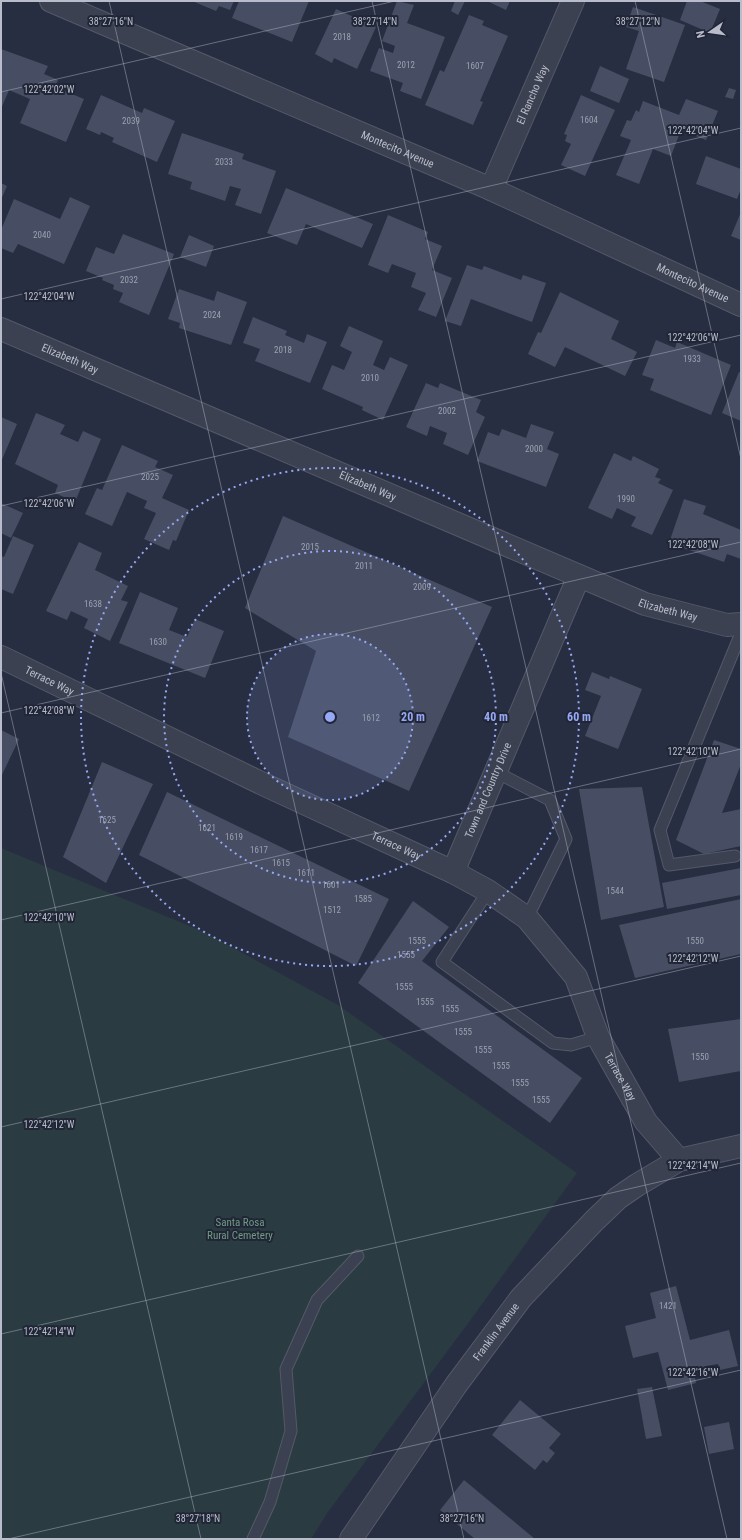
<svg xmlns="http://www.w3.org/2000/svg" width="742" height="1540" font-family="'Roboto Condensed',sans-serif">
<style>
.green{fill:#2a3b42}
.building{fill:#474e63}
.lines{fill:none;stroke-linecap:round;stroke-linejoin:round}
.service-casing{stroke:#545968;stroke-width:13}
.minor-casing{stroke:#545968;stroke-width:24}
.tertiary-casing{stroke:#545968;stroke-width:24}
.service{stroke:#3c4151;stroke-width:11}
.minor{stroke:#3c4151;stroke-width:22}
.tertiary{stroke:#3c4151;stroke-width:22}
.ticks{fill:none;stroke:#b9bdcb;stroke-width:1;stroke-opacity:0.45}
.ring{fill:none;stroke:#96a9f4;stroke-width:2;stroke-dasharray:2 4}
.labels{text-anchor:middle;stroke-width:4;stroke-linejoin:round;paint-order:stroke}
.number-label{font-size:9px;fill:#9ca1b1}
.street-label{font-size:11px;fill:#b9bdcb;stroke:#212637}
.park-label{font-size:11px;fill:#719b82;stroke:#212637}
.ticks-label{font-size:10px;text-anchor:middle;fill:#b9bdcb;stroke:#212637;stroke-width:4;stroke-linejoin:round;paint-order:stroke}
.centre{fill:#96a9f4;stroke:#212637;stroke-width:2}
.ring-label{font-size:12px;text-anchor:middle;font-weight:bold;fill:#96a9f4;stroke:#212637;stroke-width:4;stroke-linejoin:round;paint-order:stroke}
</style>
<rect width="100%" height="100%" fill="#282e41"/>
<path class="green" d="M1 848 204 932 338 1005 577 1173 469 1322 328 1512 311 1539H1Z"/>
<path class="building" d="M192 1H234L230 10 219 6 216 11Z
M239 1H309L292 42 232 18Z
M397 1 414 5 407 23 445 37 421 99 400 91 403 83 370 71 379 48 393 53 395 46 382 41Z
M455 1H465L458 15 451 11Z
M487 1H510L506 10Z
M687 1H700L720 9 710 33 680 20Z
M633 7 685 25 664 82 626 69 639 31 626 27Z
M336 9 376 27 357 69 334 58 332 63 315 54Z
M469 15 484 21 482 25 508 36 480 101 483 102 473 125 425 105 440 70 444 72Z
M1 49 48 66 44 74 58 80 55 87 84 99 66 142 20 123 30 99 9 90 1 109Z
M600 66 629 79 619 103 590 91Z
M729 88 736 90 733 99 725 97Z
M101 95 142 113 144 108 175 121 157 162 112 142 114 138 101 132 100 135 86 129Z
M581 95 615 110 585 176 561 165 571 144 565 141 567 135 564 134Z
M686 99 718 111 706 140 681 130 671 156 653 149 639 184 616 175 631 140 620 136 627 120 631 121 636 110 639 112 643 101 679 115Z
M182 133 244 154 242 159 276 171 261 214 235 205 241 189 230 186 225 201 190 189 192 182 168 174Z
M706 156 741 169V189L737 199 696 184Z
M1 183 7 186 1 200Z
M286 188 373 224 362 248 306 224 297 245 267 233Z
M70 197 90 206 64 264 18 244 13 253 1 248V230L14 199 60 219Z
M741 212V240L731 236Z
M388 215 428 232 425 239 442 246 432 270 452 278 436 317 418 310 426 293 411 287 416 273 392 264 388 273 368 265Z
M123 234 174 254 149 315 119 302 123 293 113 289 114 285 102 280 103 278 86 271 96 247 114 254Z
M189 235 214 246 206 267 180 257Z
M467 265 482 270 484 266 521 280 523 275 546 283 532 322 471 299 461 326 445 321Z
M179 289 214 301 217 291 247 302 231 345 179 328 180 323 168 319Z
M560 292 619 321 611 339 637 352 625 376 565 347 555 367 528 354 538 332 541 333Z
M253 317 287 331 285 335 304 343 307 334 327 342 310 383 255 361 260 349 243 343Z
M349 326 383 341 373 365 384 370 390 357 408 365 383 420 362 410 363 407 322 389 332 365 344 370 352 352 340 346Z
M656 340 675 348 677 342 731 365 711 415 650 390 654 379 642 375Z
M739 372 741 373V421L722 413Z
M426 383 438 388 440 383 481 400 476 412 485 417 468 455 443 444 447 433 430 426 427 436 406 427Z
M36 413 65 425 60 434 78 442 83 431 101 439 75 502 55 493 58 485 15 464Z
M1 417 17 424 1 462Z
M531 424 554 432 547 449 559 454 546 487 477 461 488 432 499 436 502 429 526 438Z
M122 445 158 461 155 467 173 475 162 498 189 510 176 541 173 540 169 550 144 539 156 513 144 508 147 501 127 492 112 526 85 514 97 488 102 490Z
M614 453 631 461 633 456 659 469 655 477 661 479 658 483 673 490 652 535 631 526 636 517 617 508 612 519 588 508Z
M684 499 706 506 703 514 741 530V559L727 554 724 562 669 543Z
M1 503 23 513 11 538 1 533Z
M283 516 492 607 409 791 288 737 316 651 245 608Z
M13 536 34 545 13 594 1 589V556L4 557Z
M79 542 102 553 95 570 128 586 121 600 128 602 110 641 84 628 88 619 71 611 67 620 46 611Z
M140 592 178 608 169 630 187 637 195 619 224 631 205 678 119 643Z
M592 672 609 679 610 676 642 689 618 749 585 736 601 696 585 690Z
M1 730 19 739 1 777Z
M714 740 741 749V764L722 813 741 809V846L704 854 676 840Z
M102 762 153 784 106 883 63 857Z
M642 787 664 907 601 920 579 789Z
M167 792 389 899 356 966 139 855Z
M741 868V895L667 909 662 883Z
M741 899V954L635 978 619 925Z
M413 901 449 927 422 961 582 1078 550 1123 358 983Z
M741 1019V1071L679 1082 668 1029Z
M676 1286 690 1340 729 1330 738 1366 720 1370 718 1364 706 1366V1369L694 1372 696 1383 668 1390 658 1352 633 1358 625 1326 656 1318 650 1293Z
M652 1387 662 1436 646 1439 637 1389Z
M520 1400 561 1434 549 1448 555 1453 547 1463 543 1460 535 1470 492 1435Z
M729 1422 734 1449 709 1454 704 1427Z
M464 1480 535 1539H475L440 1510Z"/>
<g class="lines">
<g class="service-casing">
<path id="service" d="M496 772 550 800 566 839 527 918
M735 856 669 865 660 830 741 633
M488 891 442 962 553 1043 571 1045 598 1037
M253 1539 270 1502 291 1431 286 1369 317 1300 358 1256"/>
</g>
<g class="minor-casing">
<g id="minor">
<path id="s1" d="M491 189 573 1"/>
<path id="s2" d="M1 329 645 604 727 625 741 624"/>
<path id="s3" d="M1 657 263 784 453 872 488 891 527 918 576 977 598 1037 646 1122 679 1160"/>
<path id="s4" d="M453 872 579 576"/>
</g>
</g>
<g class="tertiary-casing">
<g id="tertiary">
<path id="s5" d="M51 1 491 189 741 305"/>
<path id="s6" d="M351 1539 456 1385 521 1298 594 1221 618 1198 637 1185 679 1160 741 1146"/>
</g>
</g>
<use href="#service" class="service"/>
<use href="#minor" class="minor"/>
<use href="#tertiary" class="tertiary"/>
</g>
<path class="ticks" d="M109 1 464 1539M372 1 727 1539M635 1 741 459M1 92 395 1M1 299 741 128M1 506 741 335M1 673 201 1539M1 713 741 542M1 920 741 749M1 1127 741 956M1 1334 741 1163M8 1539 741 1370"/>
<circle cx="330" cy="717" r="83" fill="#96a9f4" fill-opacity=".12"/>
<g class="ring">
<circle cx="330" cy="717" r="83"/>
<circle cx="330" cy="717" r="166"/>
<circle cx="330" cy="717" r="249"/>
</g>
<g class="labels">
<g class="number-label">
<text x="342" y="40">2018</text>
<text x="406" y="68">2012</text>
<text x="475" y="69">1607</text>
<text x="589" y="123">1604</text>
<text x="131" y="124">2039</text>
<text x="224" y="165">2033</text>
<text x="42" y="238">2040</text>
<text x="129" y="283">2032</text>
<text x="212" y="318">2024</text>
<text x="283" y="353">2018</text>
<text x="692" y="362">1933</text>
<text x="370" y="381">2010</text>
<text x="447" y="414">2002</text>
<text x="534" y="452">2000</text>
<text x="150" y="480">2025</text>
<text x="626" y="502">1990</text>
<text x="310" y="550">2015</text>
<text x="364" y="569">2011</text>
<text x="422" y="590">2009</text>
<text x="93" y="607">1638</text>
<text x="158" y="645">1630</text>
<text x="371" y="721">1612</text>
<text x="107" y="823">1625</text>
<text x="207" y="831">1621</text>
<text x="234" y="840">1619</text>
<text x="259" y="853">1617</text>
<text x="281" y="866">1615</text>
<text x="306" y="876">1611</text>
<text x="331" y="888">1601</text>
<text x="615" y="894">1544</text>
<text x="363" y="902">1585</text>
<text x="332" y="913">1512</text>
<text x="417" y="944">1555</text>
<text x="695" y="944">1550</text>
<text x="406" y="958">1555</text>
<text x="404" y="990">1555</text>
<text x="425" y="1005">1555</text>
<text x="450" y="1012">1555</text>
<text x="463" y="1035">1555</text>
<text x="483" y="1053">1555</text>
<text x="700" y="1060">1550</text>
<text x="501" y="1069">1555</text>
<text x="520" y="1086">1555</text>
<text x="541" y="1103">1555</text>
<text x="668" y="1309">1421</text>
</g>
<g class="street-label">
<text dy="4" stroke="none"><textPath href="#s1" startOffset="103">El Rancho Way</textPath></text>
<text dy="4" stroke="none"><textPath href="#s5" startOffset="377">Montecito Avenue</textPath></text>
<text dy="4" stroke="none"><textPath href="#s5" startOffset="701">Montecito Avenue</textPath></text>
<text dy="4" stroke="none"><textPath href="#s2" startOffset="75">Elizabeth Way</textPath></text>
<text dy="4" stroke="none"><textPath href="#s2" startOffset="399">Elizabeth Way</textPath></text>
<text dy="4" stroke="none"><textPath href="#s2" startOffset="724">Elizabeth Way</textPath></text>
<text dy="4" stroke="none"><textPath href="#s3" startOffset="54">Terrace Way</textPath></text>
<text dy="4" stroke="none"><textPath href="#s4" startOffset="89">Town and Country Drive</textPath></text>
<text dy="4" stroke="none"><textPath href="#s3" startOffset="438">Terrace Way</textPath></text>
<text dy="4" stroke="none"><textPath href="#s3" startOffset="774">Terrace Way</textPath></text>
<text dy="4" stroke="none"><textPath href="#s6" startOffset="253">Franklin Avenue</textPath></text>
</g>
<g class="park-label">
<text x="240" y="1226">Santa Rosa<tspan x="240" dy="13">Rural Cemetery</tspan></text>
</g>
</g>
<g class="ticks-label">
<text x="111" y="25">38°27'16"N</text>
<text x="375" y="25">38°27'14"N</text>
<text x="638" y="25">38°27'12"N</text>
<text x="49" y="93">122°42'02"W</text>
<text x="693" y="134">122°42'04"W</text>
<text x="49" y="300">122°42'04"W</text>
<text x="693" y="341">122°42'06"W</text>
<text x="49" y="507">122°42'06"W</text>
<text x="693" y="548">122°42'08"W</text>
<text x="49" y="714">122°42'08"W</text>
<text x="693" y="755">122°42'10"W</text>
<text x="49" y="921">122°42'10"W</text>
<text x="693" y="962">122°42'12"W</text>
<text x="49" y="1128">122°42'12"W</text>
<text x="693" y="1169">122°42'14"W</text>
<text x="49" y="1335">122°42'14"W</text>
<text x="693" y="1376">122°42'16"W</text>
<text x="198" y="1522">38°27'18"N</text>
<text x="462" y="1522">38°27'16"N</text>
</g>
<circle cx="330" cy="717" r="6" class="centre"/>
<g class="ring-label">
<text x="413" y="721">20 m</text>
<text x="496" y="721">40 m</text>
<text x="579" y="721">60 m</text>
</g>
<rect width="742" height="1540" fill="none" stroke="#b9bdcb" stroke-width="4"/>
<g transform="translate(710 32) rotate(257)" stroke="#212637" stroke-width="3" paint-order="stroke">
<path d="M0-3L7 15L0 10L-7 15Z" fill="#b9bdcb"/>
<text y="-6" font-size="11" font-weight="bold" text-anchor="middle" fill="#b9bdcb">N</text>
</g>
</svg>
